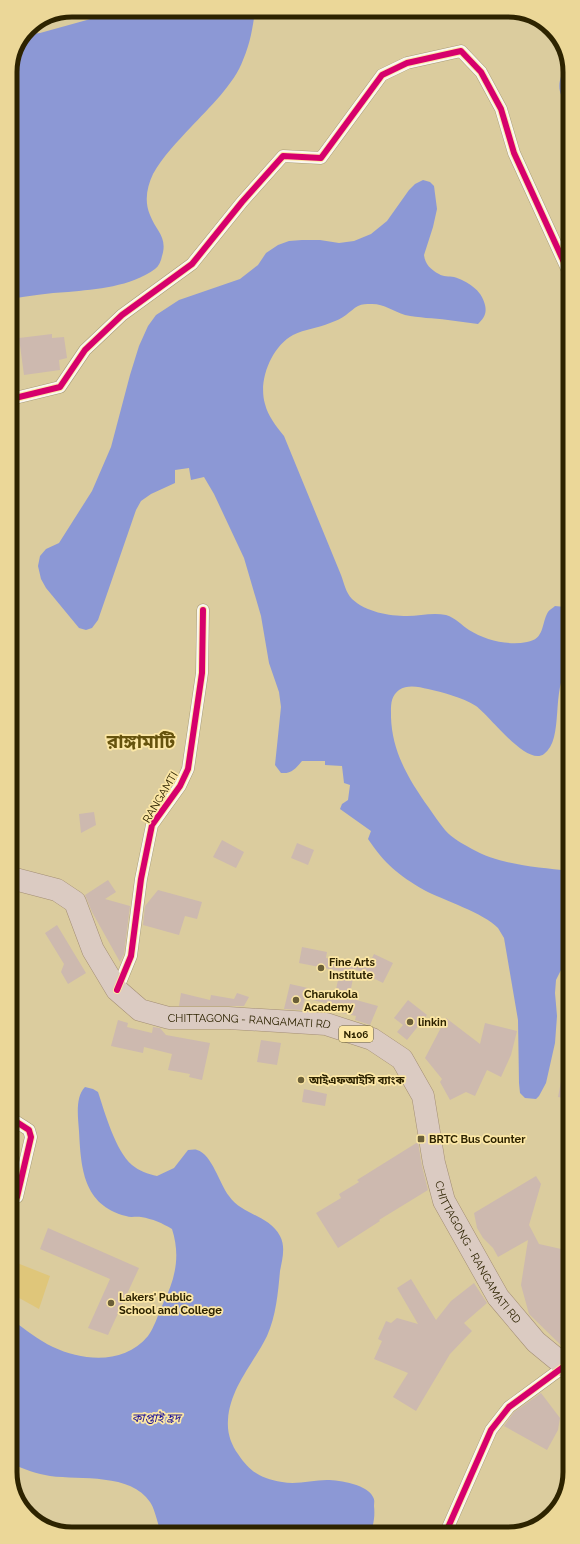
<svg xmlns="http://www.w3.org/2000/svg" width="580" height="1544" font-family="Raleway,'Noto Sans Bengali',sans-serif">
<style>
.green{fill:#dfc67a}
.water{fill:#8c98d5}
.building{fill:#cdb9af}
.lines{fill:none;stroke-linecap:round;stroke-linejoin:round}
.street-casing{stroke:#a89c76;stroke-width:13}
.highway-casing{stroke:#a38e74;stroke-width:23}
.street{stroke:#faf7f0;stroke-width:12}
.highway{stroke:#dbcbc2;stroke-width:22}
.cycleway-casing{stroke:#fce7a5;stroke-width:8}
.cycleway{stroke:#d6006c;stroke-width:6}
.poi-dot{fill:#6a5e37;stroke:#fce7a5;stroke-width:1.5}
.labels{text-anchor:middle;stroke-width:3.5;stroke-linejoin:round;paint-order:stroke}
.shield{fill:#fce7a5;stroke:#6b5e32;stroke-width:1}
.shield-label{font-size:10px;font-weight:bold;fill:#2d2300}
.street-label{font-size:11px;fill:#2d2300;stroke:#fce7a5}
.poi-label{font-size:11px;font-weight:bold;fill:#2d2300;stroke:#fce7a5;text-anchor:start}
.water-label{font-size:12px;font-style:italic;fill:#201698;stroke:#fce7a5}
.town-label{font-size:19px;font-weight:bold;fill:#66530d;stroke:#fce7a5}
.rim{fill:none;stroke:#2d2300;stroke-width:5}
</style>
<rect width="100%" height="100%" fill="#dbcc9e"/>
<path class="green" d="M12 1261 50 1276 39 1309 12 1294Z"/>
<path class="water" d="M123 10H255C253 27 250 44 243 60 235 83 208 109 191 127 177 142 163 156 153 174 147 187 144 201 150 215 156 231 168 237 162 256 161 261 159 266 155 269 130 287 97 289 68 292 48 293 29 296 10 299V68L25 35 40 33Z
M568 64V104C555 93 558 77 568 64Z
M423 180 430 182 434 186 437 209 433 227 424 255C425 264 431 270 439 274 443 277 449 276 454 277 467 281 482 290 485 305 487 313 484 318 478 324 468 323 458 321 448 320 433 318 419 318 405 315 393 311 383 303 370 304 367 304 362 304 358 306 354 308 350 312 346 315 342 318 336 321 330 323 318 328 305 329 293 335 271 347 258 381 265 404 268 416 276 426 284 436L341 575C344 583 346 593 352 599 366 612 389 616 407 616 420 616 433 612 446 615 456 618 461 625 469 630 485 640 508 646 527 642 545 639 541 624 548 612 549 610 553 608 555 606L565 607 569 609V666C550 688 565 739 544 754 527 767 490 716 476 706 461 697 445 693 428 689 419 687 408 684 399 690 390 697 391 706 391 717 392 752 409 780 429 808 434 815 439 823 445 830 452 838 463 844 472 849 500 865 537 867 569 871V954L556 980 555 993 557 1016 555 1043 546 1083 539 1096 536 1099 525 1098 520 1093 519 1083 518 1020 504 938C502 935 500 931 498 928 484 913 443 900 424 890 398 875 385 864 368 839L371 831 340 809 342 804 348 800 350 785 344 783 342 766 325 765V761H302C296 768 292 774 281 773L275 765 281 707 279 692 269 663 261 616 244 558 214 494 204 477 191 480 189 468 175 470V483L151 494 141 501 136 510 98 620 92 628 86 630 79 628 46 588 41 579 38 566 40 556 46 549 59 543 92 491 111 447 130 375 139 346 148 326 156 315 179 300 240 279 258 265 266 253 278 245 289 241 302 240H320L339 243 354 241 371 234 387 221 409 190 415 184Z
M85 1087 93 1089 98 1092C105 1113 115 1150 132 1165 139 1171 148 1174 157 1176L174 1168 188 1150C191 1150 195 1149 197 1150 212 1154 220 1185 229 1196 242 1215 269 1215 280 1236 286 1247 282 1260 280 1271 278 1293 276 1316 267 1336 253 1364 230 1388 228 1420 227 1433 231 1444 238 1454 250 1472 260 1478 282 1482 297 1485 312 1480 327 1480 340 1480 368 1485 373 1497 375 1500 374 1503 374 1506 375 1515 374 1525 370 1533H161C158 1525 155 1509 150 1502 131 1473 81 1480 50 1476 37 1474 24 1469 12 1464V1320C25 1329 38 1340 53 1347 83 1361 124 1365 148 1336 154 1328 158 1315 162 1306 175 1280 181 1257 172 1229 162 1223 153 1219 141 1217 136 1216 131 1218 126 1216 83 1205 81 1168 79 1131 78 1117 75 1097 85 1087Z"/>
<path class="building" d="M52 334V338L64 337 67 358 59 360 60 370 24 375 19 338Z
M94 812 96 825 81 833 79 814Z
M222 840 244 852 236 868 213 857Z
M297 843 314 850 308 865 291 858Z
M108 880 116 892 105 899 130 906 124 954 120 962 92 912 85 895Z
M158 890 202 902 197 919 185 916 179 935 143 925 145 906Z
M57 925 86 973 68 984 61 972 64 964 45 933Z
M302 947 327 952 326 958 368 966 374 954 393 963 383 983 355 969 349 998 378 1006 370 1025 355 1020 356 1016 332 1011 333 1005 305 998 302 1010 284 1009 290 984 335 994 340 971 299 963Z
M181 993 210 1000 211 995 234 999 237 993 249 997 244 1006H179Z
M408 1000 427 1015 407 1040 397 1032 403 1025 394 1018Z
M446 1018 480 1044 485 1023 517 1031 511 1055 501 1077 487 1070 475 1096 466 1092 450 1100 440 1082 442 1079 425 1058Z
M118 1020 128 1023 127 1027 152 1033 153 1027 160 1028 166 1035 210 1043 202 1080 189 1077 190 1074 168 1070 172 1054 144 1047 143 1053 111 1046Z
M261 1040 281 1043 277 1065 257 1062Z
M565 1061 569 1062V1099L558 1097Z
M304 1089 327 1094 325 1106 302 1102Z
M418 1142 422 1166 428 1190 379 1220 380 1221 338 1248 316 1213 341 1198 339 1194 359 1182 357 1180Z
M536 1176 541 1184 529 1225 539 1244 570 1251V1354L529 1314 521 1285 528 1240 498 1257 493 1248 483 1238 477 1228 474 1213Z
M48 1228 139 1268 108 1335 88 1328 110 1279 40 1249Z
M411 1279 436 1320 451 1301 474 1283 487 1303 464 1323 472 1331 450 1354 416 1411 393 1397 408 1373 374 1359 382 1341 378 1339 386 1321 391 1323 397 1318 418 1324 397 1288Z
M541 1393 560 1418 558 1430 547 1450 504 1426 514 1412Z"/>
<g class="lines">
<g class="street-casing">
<path id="street" d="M11 399 60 387 85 350 122 315 192 264 242 202 283 156 321 158 382 75 407 63 461 51 481 72 501 109 514 153 568 271
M117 990 131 956 141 879 152 825 180 786 188 769 202 673 203 610
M12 1119 29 1130 31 1137 17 1197
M446 1532 491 1430 509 1407 569 1363"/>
</g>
<g class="highway-casing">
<g id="highway">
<path id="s1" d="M11 878 57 890 75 902 93 950 117 990 140 1010 169 1018H228L326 1024 372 1039 402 1059 423 1096 434 1163 444 1201 498 1297 536 1342 570 1370"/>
</g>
</g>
<use href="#street" class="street"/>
<use href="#highway" class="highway"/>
<g class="cycleway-casing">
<path id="cycleway" d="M11 399 60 387 85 350 122 315 192 264 242 202 283 156 321 158 382 75 407 63 461 51 481 72 501 109 514 153 568 271
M117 990 131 956 141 879 152 825 180 786 188 769 202 673 203 610
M12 1119 29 1130 31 1137 17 1197
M446 1532 491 1430 509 1407 570 1362"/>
</g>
<use href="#cycleway" class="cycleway"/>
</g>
<g class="poi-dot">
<circle cx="321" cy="968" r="4"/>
<circle cx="296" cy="1000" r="4"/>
<circle cx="410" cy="1022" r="4"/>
<circle cx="301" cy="1080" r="4"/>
<rect x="417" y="1135" width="8" height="8" rx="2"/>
<circle cx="111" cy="1303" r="4"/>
</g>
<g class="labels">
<rect class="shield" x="339" y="1026" width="34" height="16" rx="3"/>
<g class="shield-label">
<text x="356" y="1038">N106</text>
</g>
<g class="street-label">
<text transform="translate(160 797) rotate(-59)" y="4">RANGAMTI</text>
<text dy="4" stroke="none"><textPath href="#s1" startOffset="308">CHITTAGONG - RANGAMATI RD</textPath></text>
<text dy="4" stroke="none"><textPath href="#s1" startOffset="680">CHITTAGONG - RANGAMATI RD</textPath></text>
</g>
<g class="poi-label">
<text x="329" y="966">Fine Arts<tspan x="329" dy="13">Institute</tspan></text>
<text x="304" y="998">Charukola<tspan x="304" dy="13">Academy</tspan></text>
<text x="418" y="1026">linkin</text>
<text x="309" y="1084">আইএফআইসি ব্যাংক</text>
<text x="429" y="1143">BRTC Bus Counter</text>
<text x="119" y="1301">Lakers' Public<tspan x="119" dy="13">School and College</tspan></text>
</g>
<g class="water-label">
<text x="156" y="1422">কাপ্তাই হ্রদ</text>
</g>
<g class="town-label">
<text x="141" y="748">রাঙ্গামাটি</text>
</g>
</g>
<path d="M0 0H580V1544H0ZM72 17H508A55 55 0 0 1 563 72V1472A55 55 0 0 1 508 1527H72A55 55 0 0 1 17 1472V72A55 55 0 0 1 72 17Z" fill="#ebd798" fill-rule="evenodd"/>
<path class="rim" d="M72 17H508A55 55 0 0 1 563 72V1472A55 55 0 0 1 508 1527H72A55 55 0 0 1 17 1472V72A55 55 0 0 1 72 17Z"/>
</svg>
